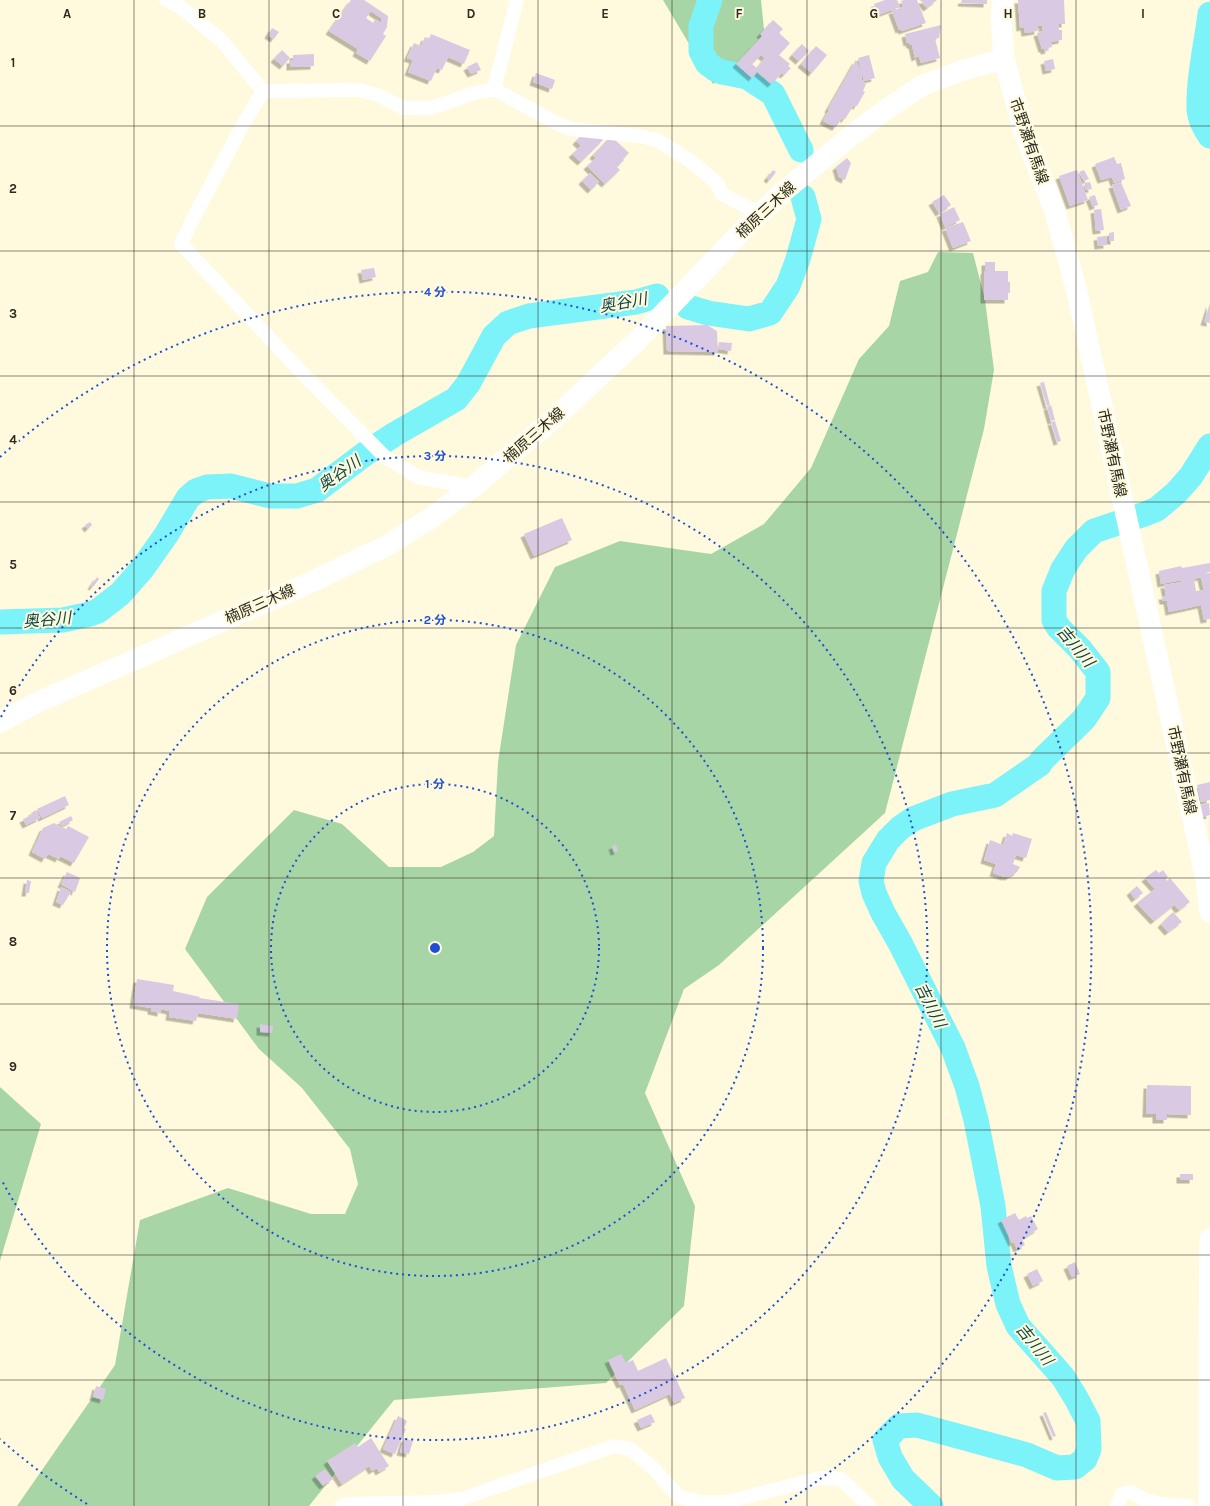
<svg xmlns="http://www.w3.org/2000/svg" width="1210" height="1506" font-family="Karla,'Noto Sans JP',sans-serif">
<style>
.green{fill:#a8d5a5}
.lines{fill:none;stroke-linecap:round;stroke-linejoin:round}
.river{stroke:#7cf3f9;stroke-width:25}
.building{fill:#d9c9e2;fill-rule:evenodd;filter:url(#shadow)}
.minor{stroke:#fff;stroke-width:14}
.secondary{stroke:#fff;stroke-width:21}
.grid{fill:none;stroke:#2c2a20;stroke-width:1;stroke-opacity:0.55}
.ring{fill:none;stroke:#1d4ed8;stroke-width:2;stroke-dasharray:2 4}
.labels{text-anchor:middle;stroke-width:4;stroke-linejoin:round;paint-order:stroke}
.street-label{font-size:15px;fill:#2c2a20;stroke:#fffadd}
.water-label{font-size:16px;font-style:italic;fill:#0e4648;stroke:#fffadd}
.grid-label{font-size:13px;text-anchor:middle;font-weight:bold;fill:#2c2a20;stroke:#fffadd;stroke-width:4;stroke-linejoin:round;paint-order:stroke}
.centre{fill:#1d4ed8;stroke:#fffadd;stroke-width:2}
.ring-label{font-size:12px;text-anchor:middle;font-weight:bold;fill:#1d4ed8;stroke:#fffadd;stroke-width:4;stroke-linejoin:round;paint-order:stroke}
</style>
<defs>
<filter id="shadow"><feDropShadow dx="-3.5" dy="3.5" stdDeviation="0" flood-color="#0004"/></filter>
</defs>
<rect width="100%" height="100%" fill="#fffadd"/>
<path class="green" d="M663 0H761L766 49 713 84Z
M938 252 973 253 985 300 994 370 984 429 885 813 719 965 684 989 645 1093 695 1206 684 1306 606 1383 394 1400 309 1506H17L115 1365 140 1220 228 1188 311 1214H345L358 1184 350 1149 302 1088 259 1049 185 949 207 897 294 810 342 824 389 867H441L473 852 494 836 498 762 516 645 555 567 620 541 711 554 764 524 811 468 859 359 889 326 900 281 928 272Z
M0 1087 41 1124 0 1261Z"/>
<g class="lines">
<path class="river" d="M710 0 701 26V51L707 63 715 69 722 72 747 77 773 94 801 150
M1210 14C1206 45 1198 80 1199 110 1200 120 1205 129 1210 136
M688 307 708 313 749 319 770 313 788 286 798 259 809 219 803 197
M0 622 63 620 90 614 98 611 120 594 142 569 166 535 188 498 196 491 207 487 231 486 270 496H297L317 490 366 453 395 434 456 399 468 384 494 336 508 323 529 316 636 302 657 296
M931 1506 903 1479 890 1457 885 1440 899 1426 917 1425 1027 1455 1057 1468 1075 1467 1085 1459 1089 1449 1088 1421 1076 1398 1063 1377 1018 1326 1008 1304 999 1266 993 1206 976 1120 967 1086 953 1048 899 941 883 913 874 893 871 881 874 863 888 840 900 828 913 819 952 804 995 795 1040 764 1041 761 1084 719 1098 698V672L1080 649 1059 628 1054 620V591L1063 569 1076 549 1094 531 1145 514 1157 509 1176 493 1191 476 1210 446"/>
</g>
<path class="building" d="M351 0H364L388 16 387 27 383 34 386 36 370 61 356 53 358 49 329 31ZM371 11 381 18V23L375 19 373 23 366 18Z
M885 0H897L900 7 878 15 874 4Z
M904 0H917L926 23 902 31 901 29 899 30 892 11 903 7 901 1Z
M920 0H937L927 8Z
M962 0H987V4L961 3Z
M1018 0H1064L1065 24H1058L1059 30H1062V40L1051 42 1052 47 1048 48 1049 50 1044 51V49H1042L1037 33 1043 31 1042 25 1037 26 1038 31 1025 33 1024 27 1020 28Z
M773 20 783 29 779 33 790 43 779 55 790 64 788 66 791 68 784 75 782 73 771 84 757 72 752 78 736 64 762 36 760 34ZM761 55 765 58 757 68 752 64Z
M941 25 939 38 935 39 940 58 921 63 919 56 915 58 912 45H910L909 42 907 43 905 34Z
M272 28 279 32 274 39 268 35Z
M431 34 470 50 464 64 448 57 442 70 437 68 431 81 408 72 413 60 407 58 414 43 421 46 425 37 429 39Z
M802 44 809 51 799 61 792 55Z
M816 46 827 55 812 73 801 64Z
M282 50 290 58 283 66 274 59Z
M314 54V66L290 67V60H293V55Z
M869 55 875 78 864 81 858 58Z
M1053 59 1055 69 1046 71 1044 61Z
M856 60 862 75V80L866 84 863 91 865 92 857 106 854 105 845 119 842 118 836 127H835L823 121 829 110 828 109Z
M477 62 481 70 471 74 467 67Z
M536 73 555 80 552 89 533 82Z
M590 127 603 140 581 162 572 154 581 146 576 141Z
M611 136 629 153 623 159 624 160 617 167 620 170 605 184 587 166 596 158 593 155Z
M1114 157 1117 164 1121 163 1125 179 1114 183 1112 177 1101 180 1095 164Z
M847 158 851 163 845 180 839 177 836 167Z
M773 170 776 172 770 180 767 178Z
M1077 170 1088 200 1070 206 1059 176Z
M1084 170 1089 179 1084 181 1079 172Z
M590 173 599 182 591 190 582 181Z
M1090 182 1092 189 1086 190 1084 183Z
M1121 182 1131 206 1121 210 1112 185Z
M944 195 951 205 939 213 932 202Z
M1095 195 1098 205 1093 207 1089 197Z
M954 207 960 220 945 227 940 214Z
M1101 209 1104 230 1096 231 1094 210Z
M963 222 971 241 953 248 945 228Z
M1114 232V241H1109V233Z
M1106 236 1107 245 1098 246 1097 237Z
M985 262H995V271H1008V282H1010V293H1008V300H984V271H985Z
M374 268 376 277 363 280 361 270Z
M1210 303V323L1204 322Z
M707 325 717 331 718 352 667 351 666 326Z
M719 342 732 343 731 351 718 349Z
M1044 382 1050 405 1047 406 1040 383Z
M1051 405 1055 420 1051 421 1047 407Z
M1055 421 1061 441 1057 442 1051 422Z
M562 518 572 540 534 556 524 534Z
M90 522 92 525 88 529 85 525Z
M1210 563V572L1200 574 1210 573V619L1204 620 1201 605 1169 612 1167 601H1163L1162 596H1166L1164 585 1182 582 1181 580 1161 584 1159 571 1181 566 1182 568ZM1201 577 1204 590 1196 591 1194 579Z
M97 577 99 579 93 587 91 586Z
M1210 782V800L1201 802 1197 785Z
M65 796 69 805 42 818 37 809Z
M1209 803 1210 815 1203 817 1200 805Z
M36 810 40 818 26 825 23 819 32 815 31 813Z
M71 816 73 820 62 826 59 822Z
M54 823 66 829 68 826 89 837 74 863 60 856 59 859 48 854 45 859 32 852 43 828Z
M1007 833 1012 836 1013 833 1032 839 1026 858 1016 855 1013 864 1020 867 1017 872 1008 877 1005 876V877L993 873 996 864 984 860 990 840 1003 845Z
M616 845 618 851 614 852 612 846Z
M1156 870 1159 873 1163 870 1168 877 1166 879 1167 881 1170 878 1190 902 1179 910 1168 897 1174 905 1154 921 1137 903 1156 888H1154L1145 878Z
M67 872 80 878 75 892 61 884Z
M27 880 31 881 29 893H25Z
M1137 886 1143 893 1135 899 1130 892Z
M61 887 71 892 63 905 56 902Z
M1173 912 1182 922 1168 932 1161 924Z
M137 979 174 985 173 991 200 997 199 998 239 1004 237 1019 198 1013 196 1021 169 1017 170 1011 161 1009V1013L151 1011V1008L133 1005Z
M260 1024 273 1026 272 1033 260 1032Z
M1147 1085 1191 1086V1115L1167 1114V1120H1156V1114H1146Z
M1180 1174H1193V1180H1180Z
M1015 1213 1019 1220 1026 1216 1027 1218 1031 1216 1038 1229 1022 1239 1025 1245 1017 1249 1014 1242 1012 1243 1001 1220Z
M1075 1262 1080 1274 1072 1277 1067 1266Z
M1037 1269 1043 1281 1033 1286 1027 1274Z
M621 1354 626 1363 633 1360 638 1371 666 1358 685 1398 674 1403 670 1394 635 1410 623 1384 620 1385 608 1360Z
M96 1386 106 1389 103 1400 93 1397Z
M1046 1412 1056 1436 1053 1437 1043 1413Z
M651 1414 655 1422 641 1428 637 1420Z
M398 1416 407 1421 404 1428 406 1429 395 1454 383 1449Z
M371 1438 389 1466 379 1472 377 1468 372 1471 369 1466 342 1484 327 1461 355 1443 358 1447Z
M404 1438 413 1441 409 1454 400 1452Z
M325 1469 333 1479 323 1486 315 1476Z"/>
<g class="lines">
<path class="minor" d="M166 0 179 6 221 40 263 91
M494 89 517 0
M263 91 241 128 193 219 181 244 305 376 384 456 418 477 473 487
M263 91 359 90 375 94 404 108H431L455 100 470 94 494 89 558 124 571 129 639 136 657 140 689 160 717 183 722 194 760 214
M342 1506 348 1504 436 1502 461 1499 614 1446 630 1449 653 1468 679 1497 702 1502H726L821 1478 841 1479 869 1506
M1117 1506 1122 1494 1131 1492C1151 1506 1166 1504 1189 1506"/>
<path class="secondary" d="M1003 0 1001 19 1004 59 1024 132 1055 212 1077 292 1206 879 1210 912
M0 722 36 703 307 584 388 545 431 518 473 487 552 420 638 340 746 227 783 192 851 136 887 109 923 85 964 70 1004 59
M1209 1506V1337L1210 1239"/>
</g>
<path class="grid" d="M134 0V1506M269 0V1506M403 0V1506M538 0V1506M672 0V1506M807 0V1506M941 0V1506M1076 0V1506M0 126H1210M0 251H1210M0 376H1210M0 502H1210M0 628H1210M0 753H1210M0 878H1210M0 1004H1210M0 1130H1210M0 1255H1210M0 1380H1210"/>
<g class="ring">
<circle cx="435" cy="948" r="164"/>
<circle cx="435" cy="948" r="328"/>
<path d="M1 717A492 492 0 1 1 1 1179"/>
<path d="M87 1504A656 656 0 0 1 0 1439M0 457A656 656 0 1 1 783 1504"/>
</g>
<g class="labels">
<g class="street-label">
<text transform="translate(1029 141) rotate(71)" y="5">市野瀬有馬線</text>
<text transform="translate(766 210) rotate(-43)" y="5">楠原三木線</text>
<text transform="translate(534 435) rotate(-41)" y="5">楠原三木線</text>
<text transform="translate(1112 453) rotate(78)" y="5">市野瀬有馬線</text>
<text transform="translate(260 604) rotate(-24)" y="5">楠原三木線</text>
<text transform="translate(1182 770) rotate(78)" y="5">市野瀬有馬線</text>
</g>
<g class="water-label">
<text transform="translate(623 302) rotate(-10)" y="6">奥谷川</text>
<text transform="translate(339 473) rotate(-36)" y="6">奥谷川</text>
<text transform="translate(47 619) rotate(-5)" y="6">奥谷川</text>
<text transform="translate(1076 646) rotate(50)" y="6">吉川川</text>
<text transform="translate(931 1005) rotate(63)" y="6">吉川川</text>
<text transform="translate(1035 1344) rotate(51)" y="6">吉川川</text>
</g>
</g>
<g class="grid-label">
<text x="67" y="18">A</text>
<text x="202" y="18">B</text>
<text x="336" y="18">C</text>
<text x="471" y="18">D</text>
<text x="605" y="18">E</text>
<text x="739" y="18">F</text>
<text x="874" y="18">G</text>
<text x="1008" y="18">H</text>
<text x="1143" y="18">I</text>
<text x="13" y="67">1</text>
<text x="13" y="193">2</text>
<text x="13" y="318">3</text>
<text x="13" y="444">4</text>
<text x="13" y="569">5</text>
<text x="13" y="695">6</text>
<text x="13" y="820">7</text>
<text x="13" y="946">8</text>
<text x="13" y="1071">9</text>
</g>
<circle cx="435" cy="948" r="6" class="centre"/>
<g class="ring-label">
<text x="435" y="296">4 分</text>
<text x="435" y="460">3 分</text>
<text x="435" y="624">2 分</text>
<text x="435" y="788">1 分</text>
</g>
</svg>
